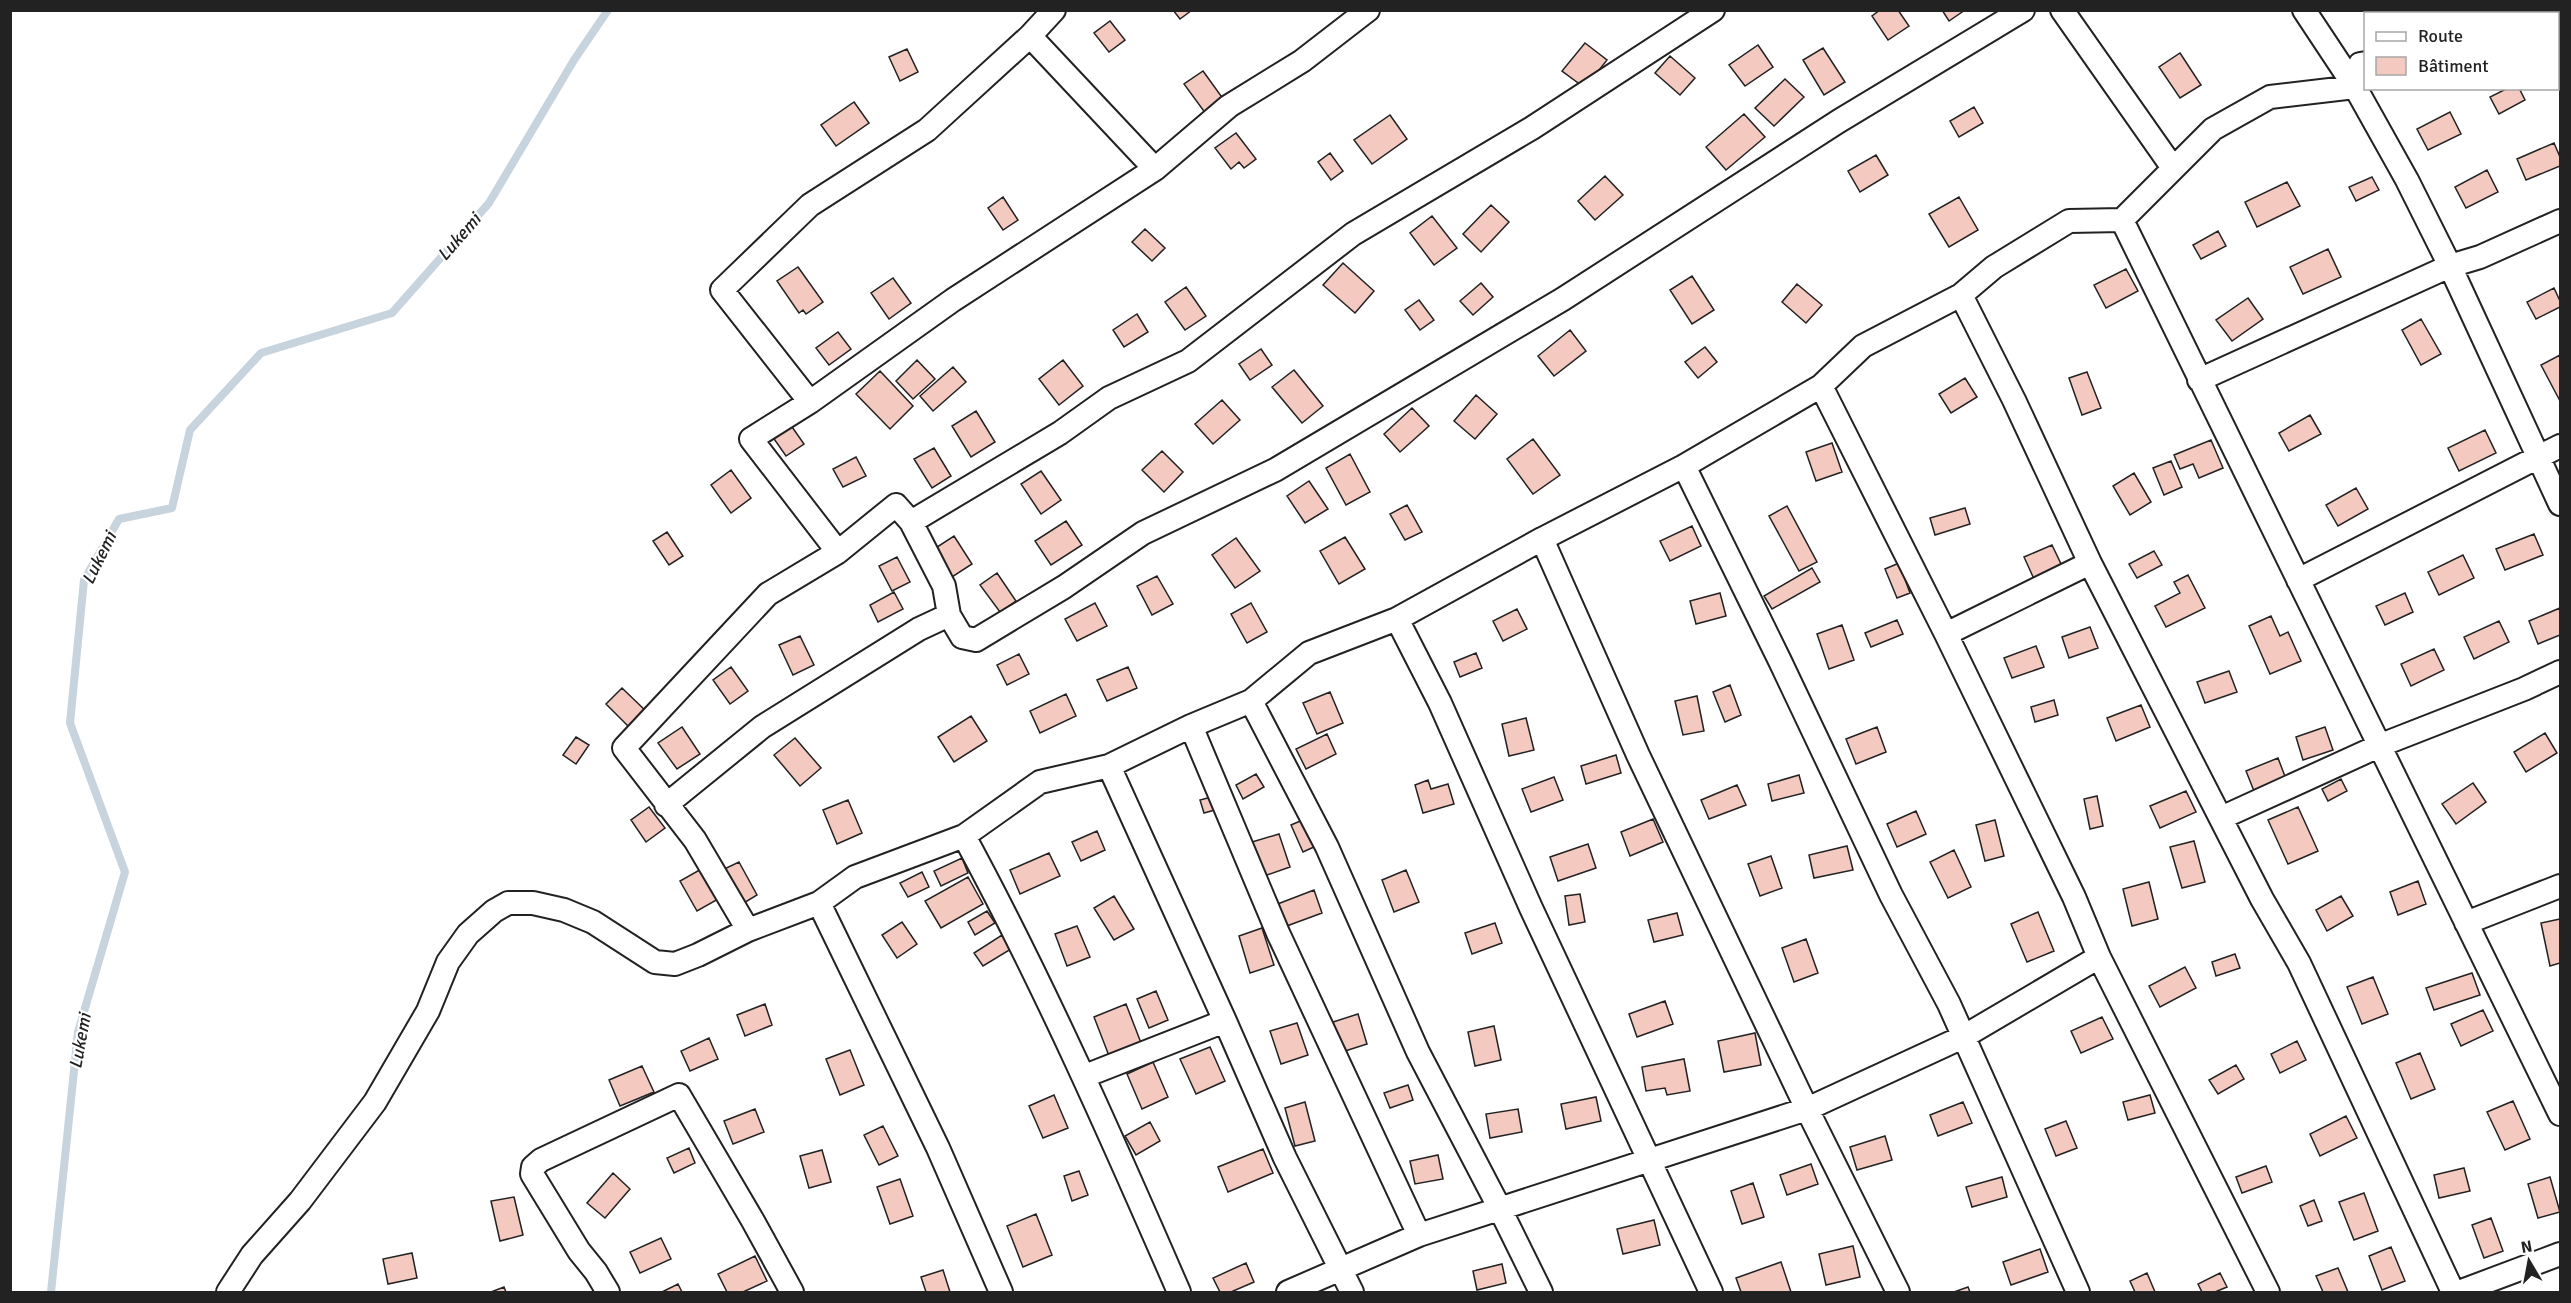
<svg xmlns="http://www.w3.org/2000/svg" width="2571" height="1303" font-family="Signika,sans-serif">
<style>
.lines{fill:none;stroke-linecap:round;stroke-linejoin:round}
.stream{stroke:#c7d3dd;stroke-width:8}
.building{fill:#f3c9c0;stroke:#222;stroke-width:1.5}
.street-casing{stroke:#222;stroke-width:26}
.street{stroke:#fff;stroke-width:22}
.labels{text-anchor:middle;stroke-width:4.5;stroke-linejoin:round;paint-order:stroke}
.water-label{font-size:18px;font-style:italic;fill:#222;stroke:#fff}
</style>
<rect width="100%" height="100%" fill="#fff"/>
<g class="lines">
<path class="stream" d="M51 1292 78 1032 125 872 70 723 84 580 119 519 172 508 190 430 261 353 392 313 489 203 574 60 608 10"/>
</g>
<path class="building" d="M1173 10H1192L1180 19Z
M1880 10H1898L1909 26 1888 40 1872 16Z
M1942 10H1965L1949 21Z
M2380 10H2418L2420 14H2382Z
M1110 21 1125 40 1109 52 1094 33Z
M1585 43 1607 60 1585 88 1562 71Z
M1758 45 1773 67 1745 86 1729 65Z
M1823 48 1845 82 1824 95 1803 60Z
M907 49 918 72 900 81 889 57Z
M2180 53 2201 85 2180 98 2159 67Z
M1670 56 1695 78 1680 95 1655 73Z
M1203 71 1224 100 1206 114 1184 84Z
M1785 79 1804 97 1774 126 1755 108Z
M2508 88H2519L2525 100 2499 114 2490 97Z
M854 102 869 123 836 146 821 125Z
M1974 107 1983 123 1959 137 1950 121Z
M2450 112 2461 134 2428 150 2417 129Z
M1744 114 1765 137 1726 170 1706 147Z
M1390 115 1407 139 1372 164 1354 140Z
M1236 133 1256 159 1244 168 1239 162 1231 169 1215 148Z
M2554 143 2560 157V166L2526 180 2517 159Z
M1330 153 1343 171 1331 180 1318 162Z
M1876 155 1888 175 1860 192 1848 171Z
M2487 170 2498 192 2466 208 2455 187Z
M1605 176 1623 195 1595 220 1578 201Z
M2372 177 2379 190 2356 201 2349 187Z
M2287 182 2300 206 2257 227 2245 202Z
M1003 197 1018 220 1003 230 988 208Z
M1959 197 1978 230 1949 247 1929 214Z
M1491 205 1509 222 1481 252 1463 234Z
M1432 216 1457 248 1434 265 1410 233Z
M1145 229 1165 248 1152 261 1132 242Z
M2218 231 2226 246 2201 259 2193 245Z
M2328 249 2341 277 2303 294 2290 267Z
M1343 263 1374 291 1355 313 1323 285Z
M798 267 823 302 806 314 803 310 799 313 777 281Z
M2126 269 2138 291 2106 308 2094 285Z
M1692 276 1714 310 1692 324 1670 290Z
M893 278 911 303 889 319 871 293Z
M1481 283 1493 297 1473 315 1460 301Z
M1797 284 1822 305 1806 323 1782 302Z
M1186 287 1206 316 1185 330 1165 302Z
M2554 288 2560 301V307L2536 319 2527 302Z
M2248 298 2263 319 2232 341 2216 320Z
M1419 300 1434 320 1420 330 1405 310Z
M1137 314 1148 332 1124 347 1113 330Z
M2421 319 2441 354 2421 365 2402 330Z
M1570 330 1586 351 1554 376 1538 356Z
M838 332 851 349 829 365 816 348Z
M1705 347 1717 362 1698 378 1685 362Z
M1261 349 1272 365 1250 380 1239 364Z
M2560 355V401L2541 365Z
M917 360 935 379 913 399 896 381Z
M1063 360 1083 386 1059 405 1039 379Z
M953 367 966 382 933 411 920 396Z
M1294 370 1323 406 1302 423 1272 387Z
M880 371 913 406 890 429 856 394Z
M2087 372 2101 408 2082 415 2069 378Z
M1965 378 1977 397 1951 413 1939 394Z
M1476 395 1497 414 1475 439 1454 421Z
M1222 400 1240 420 1213 444 1195 424Z
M1412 408 1429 426 1400 452 1384 434Z
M976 411 995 442 971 457 952 426Z
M2310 415 2321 434 2289 451 2279 433Z
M790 424 804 444 786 456 772 436Z
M2485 430 2496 453 2459 471 2448 448Z
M1533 439 1560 475 1533 494 1507 459Z
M2211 440 2223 468 2199 478 2193 464 2180 469 2174 455Z
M1832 443 1842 472 1816 481 1806 452Z
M934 448 951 476 932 488 914 459Z
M1162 451 1183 472 1164 492 1142 470Z
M1350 454 1370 492 1346 505 1326 468Z
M856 457 866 476 843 487 833 469Z
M2171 461 2182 487 2164 495 2153 468Z
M731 470 751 498 731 513 711 485Z
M1041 471 1061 500 1041 514 1021 484Z
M2134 473 2151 502 2130 515 2113 486Z
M1309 481 1328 509 1305 523 1287 496Z
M2356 488 2368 509 2338 526 2326 505Z
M1407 505 1422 532 1405 540 1390 514Z
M1787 506 1817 562 1799 571 1769 516Z
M1965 508 1970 524 1935 535 1930 518Z
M1066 521 1082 545 1051 565 1035 541Z
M1692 526 1701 546 1670 561 1660 541Z
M667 532 683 556 669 565 653 541Z
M2534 534 2543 555 2505 570 2496 549Z
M954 536 972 564 952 577 934 549Z
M1345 537 1365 569 1339 584 1320 551Z
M1236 538 1260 571 1235 588 1212 555Z
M2052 545 2062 566 2034 579 2024 557Z
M2154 551 2162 565 2137 578 2129 564Z
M2463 555 2474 578 2439 595 2428 572Z
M897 557 910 582 892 591 879 566Z
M1899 563 1910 593 1897 598 1885 569Z
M1812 568 1820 582 1772 609 1764 596Z
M997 573 1016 601 1000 612 980 585Z
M2188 575 2205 608 2166 627 2155 606 2180 593 2174 582Z
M1157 576 1173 604 1152 615 1137 586Z
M894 592 903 609 878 622 870 605Z
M1720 593 1726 616 1696 624 1690 601Z
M2405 593 2413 612 2385 625 2376 606Z
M1095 603 1107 626 1077 641 1065 619Z
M1251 603 1267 632 1247 643 1231 614Z
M2560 608V635L2538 644 2529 621Z
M1517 609 1527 629 1503 641 1493 621Z
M2271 616 2280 636 2288 632 2301 661 2270 674 2249 626Z
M1897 620 1903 634 1871 647 1865 633Z
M2499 621 2509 642 2474 659 2464 637Z
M1842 625 1854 660 1829 669 1817 634Z
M2090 627 2098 648 2069 658 2062 637Z
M800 636 814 665 793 675 779 645Z
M2036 646 2044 667 2012 678 2004 658Z
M2434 649 2444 670 2411 686 2401 664Z
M1476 653 1482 668 1460 677 1454 662Z
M1019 654 1029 674 1007 685 997 665Z
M731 667 748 691 730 704 713 680Z
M1128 667 1137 688 1107 701 1097 680Z
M2229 671 2237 692 2205 703 2197 682Z
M1730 685 1741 715 1725 722 1713 692Z
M622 688 648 713 632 730 606 704Z
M1330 692 1343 723 1317 734 1303 703Z
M1066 694 1076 716 1040 733 1030 711Z
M1697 696 1704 731 1683 735 1675 701Z
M2054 700 2058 715 2035 722 2031 707Z
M2141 705 2150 727 2116 741 2107 718Z
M971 716 987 741 954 762 938 737Z
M1526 718 1534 750 1509 756 1502 724Z
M682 727 700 754 677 769 658 743Z
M1877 727 1886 752 1856 764 1846 739Z
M2325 727 2333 750 2303 760 2296 737Z
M2545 733 2557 753 2526 772 2514 752Z
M1327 734 1336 754 1306 769 1296 749Z
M576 737 589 745 576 764 563 755Z
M795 738 821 768 800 786 774 755Z
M1616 755 1621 773 1586 784 1581 766Z
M2278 758 2286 779 2254 791 2246 771Z
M1256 774 1264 787 1243 799 1236 785Z
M1799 775 1804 793 1772 801 1768 784Z
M1554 777 1563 800 1531 812 1522 789Z
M2341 779 2347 791 2328 801 2322 789Z
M1428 780 1431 789 1448 784 1454 804 1423 813 1415 785Z
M2473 783 2486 802 2456 824 2442 804Z
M1737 785 1746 805 1709 819 1701 800Z
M2186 791 2196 812 2160 828 2150 806Z
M1219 795 1222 808 1204 813 1200 800Z
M2097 796 2103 826 2090 829 2084 799Z
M848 800 862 833 837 844 823 810Z
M649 807 665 828 646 842 631 820Z
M2298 807 2318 851 2288 864 2268 820Z
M1916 811 1926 834 1897 847 1887 824Z
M1305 819 1316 846 1303 852 1291 825Z
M1653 819 1663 842 1630 856 1621 832Z
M1995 820 2004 856 1985 861 1976 825Z
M1097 831 1105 850 1081 861 1072 842Z
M1279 834 1290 867 1264 876 1252 842Z
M2194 841 2205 882 2182 888 2170 847Z
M1588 844 1596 868 1558 881 1550 857Z
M1847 846 1853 870 1814 878 1809 855Z
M1954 850 1971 887 1948 898 1930 862Z
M1049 853 1060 876 1020 894 1010 870Z
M1771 856 1782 888 1760 896 1748 864Z
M962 858 968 873 941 886 934 871Z
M739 862 757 895 739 906 720 871Z
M703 868 720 898 697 911 680 881Z
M1406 870 1419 902 1394 912 1382 880Z
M922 872 929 887 908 897 900 883Z
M968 877 983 904 941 928 925 901Z
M2418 881 2426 904 2398 915 2390 892Z
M2149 882 2158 919 2132 926 2123 889Z
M1314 890 1322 913 1284 927 1275 905Z
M1580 894 1585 922 1569 925 1565 896Z
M1114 896 1134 929 1114 940 1094 908Z
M2341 896 2353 916 2327 931 2316 910Z
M987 911 995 923 975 935 968 922Z
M2038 912 2054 951 2027 962 2011 924Z
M1677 913 1683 935 1654 942 1648 920Z
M2560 919V963L2550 966 2541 923Z
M902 922 917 944 897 958 882 935Z
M1495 923 1502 943 1472 954 1465 933Z
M1077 926 1090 957 1067 966 1055 934Z
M1262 928 1274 965 1250 973 1239 936Z
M1002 935 1011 949 983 966 974 953Z
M1806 939 1818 973 1794 982 1782 948Z
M2235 954 2240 968 2216 976 2212 962Z
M2185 967 2196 988 2160 1007 2149 986Z
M2472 973 2480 995 2434 1010 2426 988Z
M2373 977 2388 1014 2362 1024 2347 987Z
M1156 991 1168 1020 1149 1028 1137 999Z
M1665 1001 1673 1024 1637 1037 1629 1014Z
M765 1004 772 1025 745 1036 737 1015Z
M1126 1004 1143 1048 1111 1061 1094 1017Z
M2483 1010 2493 1031 2461 1046 2451 1024Z
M1358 1014 1367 1044 1342 1052 1333 1022Z
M2102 1017 2113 1039 2081 1053 2071 1031Z
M1297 1023 1308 1055 1281 1064 1270 1031Z
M1494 1026 1501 1060 1475 1066 1468 1032Z
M1755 1033 1761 1065 1724 1072 1718 1041Z
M709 1038 718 1059 690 1071 681 1051Z
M2297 1041 2306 1060 2280 1073 2271 1054Z
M1210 1047 1225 1081 1196 1094 1180 1059Z
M850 1050 864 1085 840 1095 826 1059Z
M2420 1053 2435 1089 2411 1099 2396 1063Z
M1684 1059 1690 1091 1667 1095 1665 1088 1646 1091 1642 1067Z
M1153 1062 1168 1097 1142 1109 1127 1074Z
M2236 1065 2244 1079 2218 1094 2209 1080Z
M642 1066 654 1092 620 1106 609 1080Z
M1408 1085 1413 1100 1390 1108 1384 1093Z
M1054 1095 1068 1128 1043 1138 1029 1106Z
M2150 1095 2155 1113 2128 1120 2123 1102Z
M1596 1097 1601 1121 1566 1129 1561 1104Z
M2513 1101 2530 1139 2505 1150 2487 1112Z
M1305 1102 1315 1141 1295 1146 1285 1108Z
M1963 1102 1972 1123 1938 1136 1930 1115Z
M755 1109 764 1132 733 1144 724 1121Z
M1518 1109 1522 1132 1490 1138 1486 1114Z
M2346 1116 2357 1138 2320 1156 2310 1134Z
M2066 1121 2077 1148 2056 1156 2045 1129Z
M1150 1122 1160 1141 1136 1155 1125 1136Z
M883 1126 898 1156 879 1165 864 1135Z
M1885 1136 1892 1160 1857 1170 1850 1147Z
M689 1148 695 1163 674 1173 667 1158Z
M1263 1149 1273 1173 1228 1192 1218 1167Z
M822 1150 831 1182 809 1188 800 1156Z
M1438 1155 1443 1179 1415 1184 1410 1161Z
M1811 1164 1818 1184 1787 1195 1780 1175Z
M2266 1166 2272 1182 2242 1193 2236 1177Z
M2464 1168 2470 1191 2439 1198 2434 1175Z
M1079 1171 1088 1195 1072 1201 1064 1176Z
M613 1173 630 1189 605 1218 587 1203Z
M2002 1177 2007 1197 1972 1207 1966 1187Z
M2550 1177 2560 1212 2538 1218 2528 1184Z
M900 1179 913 1216 890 1224 877 1187Z
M1753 1183 1764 1217 1742 1224 1731 1191Z
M2364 1193 2378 1231 2354 1240 2339 1202Z
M514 1197 523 1235 500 1241 491 1201Z
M2314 1200 2322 1221 2308 1226 2300 1206Z
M1036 1214 1052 1255 1023 1267 1007 1226Z
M2491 1218 2503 1251 2484 1258 2472 1225Z
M1654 1220 1660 1245 1623 1254 1617 1229Z
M661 1238 671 1259 640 1273 630 1252Z
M1853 1246 1860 1277 1826 1285 1819 1254Z
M2391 1247 2405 1281 2382 1290 2369 1256Z
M2040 1249 2048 1272 2011 1285 2003 1262Z
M412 1253 417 1278 388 1284 383 1259Z
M755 1256 767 1281 743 1292H727L718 1274Z
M1781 1262 1791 1292H1741L1736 1278Z
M1246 1263 1254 1282 1231 1292H1220L1213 1278Z
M1502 1264 1506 1283 1477 1290 1473 1271Z
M2338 1268 2348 1292H2323L2316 1276Z
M943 1270 950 1292H926L921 1277Z
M2147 1273 2155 1292H2135L2130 1281Z
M2220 1273 2227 1287 2215 1292H2202L2198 1284Z
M678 1284 682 1292H662Z
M504 1287 506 1292H491Z
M1968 1287 1970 1292H1954Z"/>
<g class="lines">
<g class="street-casing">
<path id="street" d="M2062 10 2173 168
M2304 10 2355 87 2407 180 2450 266 2560 504
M2495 14 2501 10
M1030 36 1155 169
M2122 220 2560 1114
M1961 295 2014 400 2090 563 2262 899 2299 963 2453 1292
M2199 380 2450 266 2480 257 2560 221
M1821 386 1946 634 2074 897 2099 957 2268 1292
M810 402 722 290 810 205 927 130 1030 36 1054 10
M1684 466 1780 661 1891 895 1949 1004 2078 1292
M911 522 1060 433 1109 398 1188 361 1353 234 1532 128 1713 10
M1542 539 1638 755 1807 1109 1898 1292
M838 552 751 439 810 402 953 300 1155 169 1229 106 1302 61 1368 10
M2298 580 2560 446
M1397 619 1440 703 1531 908 1711 1292
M1946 634 2090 563
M1251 701 1327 847 1418 1052 1499 1207 1541 1292
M1191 726 1278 933 1419 1235
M1109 766 1225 1021 1285 1158 1352 1292
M666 805 762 727 919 629 949 615
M2221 818 2381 745 2524 689 2560 672
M964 836C1044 984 1112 1138 1179 1292
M819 903 938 1148 1001 1292
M2466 923 2560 886
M748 930 695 840 624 748 768 594 838 552 896 505 911 522 944 586 949 615 962 637 976 640 1064 587 1143 533 1275 470 1563 299 1839 121 2023 10
M1085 1076 1225 1021
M228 1292 252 1255 300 1201 375 1102 428 1011 448 962 468 934 494 911 508 903H533L564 910 593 922 655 962 675 964 698 955 748 930 819 903 855 877 964 836 1040 782 1109 766 1191 726 1251 701 1309 653 1397 619 1542 539 1684 466 1821 386 1863 346 1961 295 1994 267 2069 221 2122 220 2213 129 2270 97 2355 87 2360 64 2366 63
M608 1292 596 1272 579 1251 532 1174 533 1167 541 1160 679 1095 753 1221 792 1292
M1288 1292 1419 1235 1807 1109 1963 1037 2099 957
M2459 1292 2560 1254"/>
</g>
<use href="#street" class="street"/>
</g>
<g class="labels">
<g class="water-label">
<text transform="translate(459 237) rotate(-49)" y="6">Lukemi</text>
<text transform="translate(99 558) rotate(-64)" y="6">Lukemi</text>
<text transform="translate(80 1041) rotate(-80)" y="6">Lukemi</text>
</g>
</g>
<rect width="2571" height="1303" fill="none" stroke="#222222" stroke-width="24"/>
<rect x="2364" y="12" width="195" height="78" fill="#ffffff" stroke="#a7a7a7" stroke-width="1.5"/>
<rect x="2376" y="32" width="30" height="9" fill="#ffffff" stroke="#a7a7a7" stroke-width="1.5"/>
<text x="2418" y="42" font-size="18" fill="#222222">Route</text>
<rect x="2376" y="57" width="30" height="18" fill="#f3c9c0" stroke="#a7a7a7" stroke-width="1.5"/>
<text x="2418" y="72" font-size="18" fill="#222222">Bâtiment</text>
<g transform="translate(2529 1261) rotate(350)" stroke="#ffffff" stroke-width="4.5" paint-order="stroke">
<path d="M0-4.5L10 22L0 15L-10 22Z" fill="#222222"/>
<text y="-9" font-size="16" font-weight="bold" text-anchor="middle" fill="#222222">N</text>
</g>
</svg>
